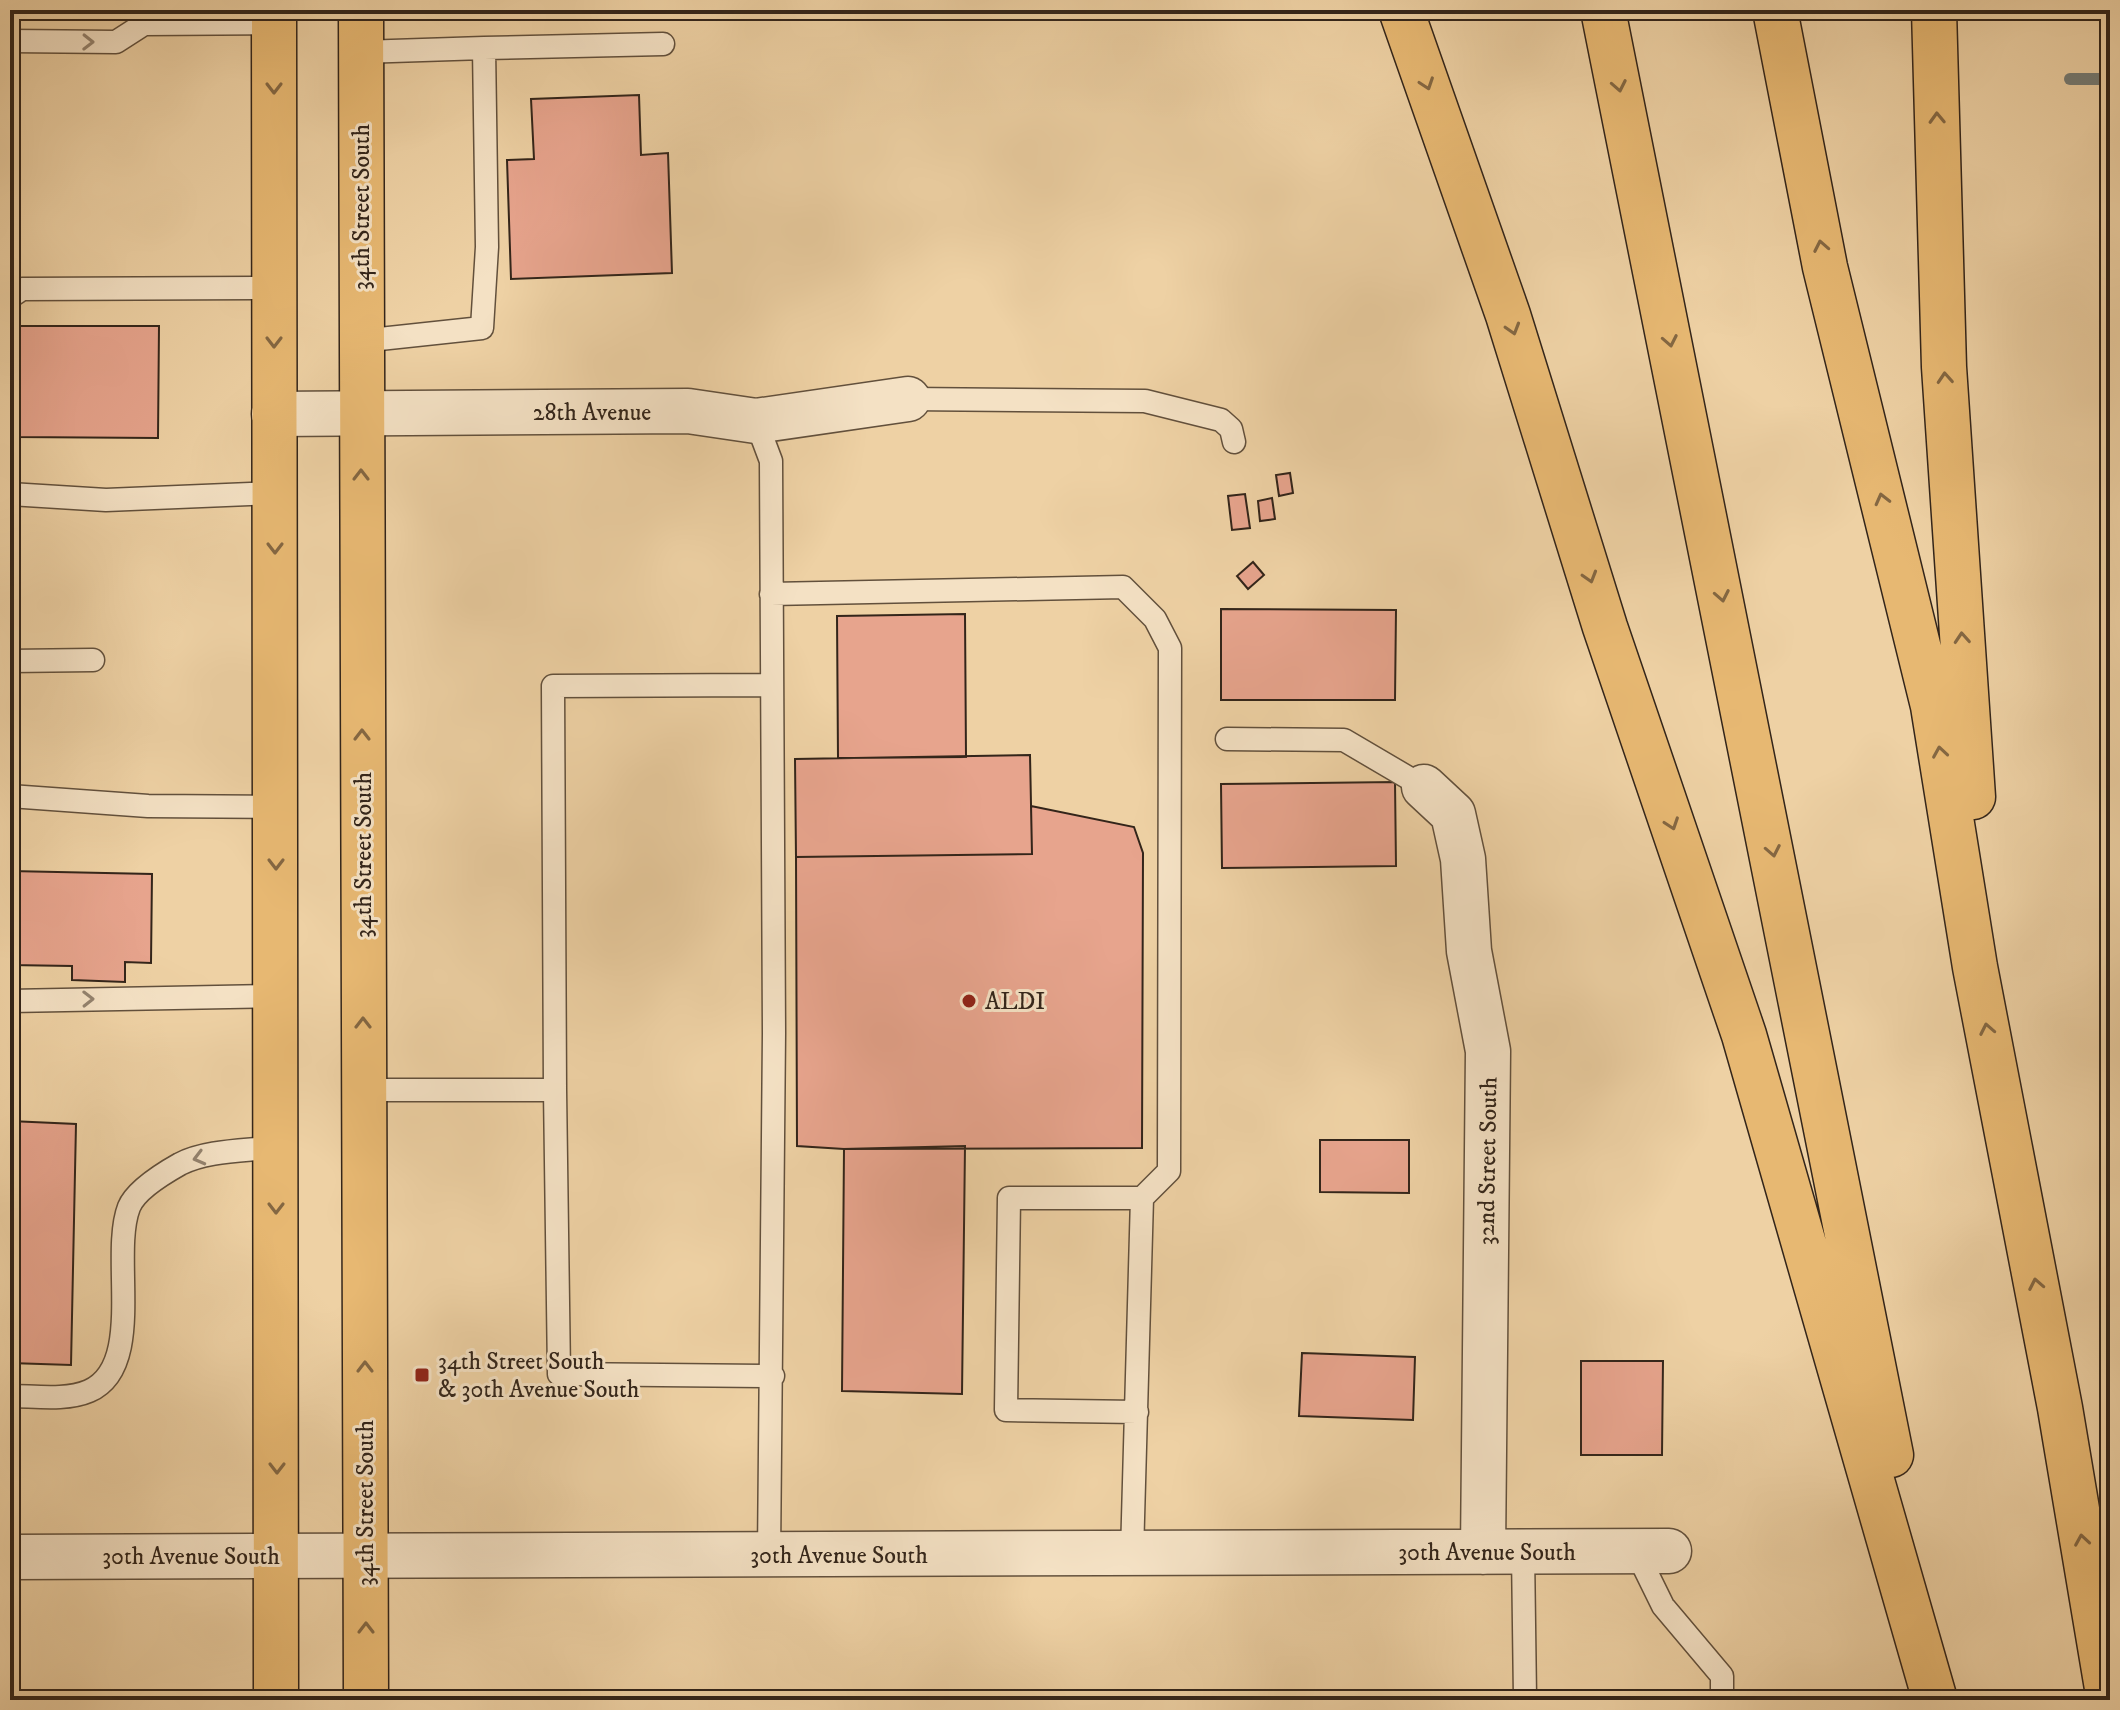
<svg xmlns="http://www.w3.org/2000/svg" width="2120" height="1710" font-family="'IM FELL DW Pica',serif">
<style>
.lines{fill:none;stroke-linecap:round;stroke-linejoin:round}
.stream{stroke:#747b75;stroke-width:12}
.building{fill:#e7a48d;stroke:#33251a;stroke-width:2}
.lane-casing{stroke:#62503c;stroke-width:25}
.street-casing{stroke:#62503c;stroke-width:47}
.highway-casing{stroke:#33251a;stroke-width:47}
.lane{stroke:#f4e1c4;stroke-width:22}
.street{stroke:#f4e1c4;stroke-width:44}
.highway{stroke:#e7b872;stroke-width:44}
.oneway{stroke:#94836f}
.oneway2{stroke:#846742}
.poi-dot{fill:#8f2418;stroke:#f4e1c4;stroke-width:3}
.labels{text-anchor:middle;stroke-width:6;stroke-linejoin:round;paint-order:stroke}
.street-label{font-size:24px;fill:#33251a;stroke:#f4e1c4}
.poi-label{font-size:24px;fill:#33251a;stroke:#f4e1c4;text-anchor:start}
</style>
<rect width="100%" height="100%" fill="#eed1a4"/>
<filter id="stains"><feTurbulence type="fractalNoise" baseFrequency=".0025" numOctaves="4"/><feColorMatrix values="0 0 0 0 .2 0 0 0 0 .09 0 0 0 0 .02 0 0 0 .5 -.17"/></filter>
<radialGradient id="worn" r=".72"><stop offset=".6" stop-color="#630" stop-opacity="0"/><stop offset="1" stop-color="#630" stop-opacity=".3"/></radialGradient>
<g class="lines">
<path class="stream" d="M2070 79H2110"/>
</g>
<path class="building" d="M639 95 641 155 668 153 672 273 511 279 507 160 534 159 531 99Z
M14 326H159L158 438 14 437Z
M1290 473 1293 493 1279 496 1276 475Z
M1245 494 1250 528 1232 530 1228 496Z
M1272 498 1275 519 1260 521 1258 501Z
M1253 562 1264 575 1248 589 1237 576Z
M1221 609 1396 610 1395 700H1221Z
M965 614 966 757 838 758 837 616Z
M1030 755 1032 854 796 857 795 759Z
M1395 782 1396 866 1222 868 1221 784Z
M1031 806 1134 827 1143 853 1142 1148 844 1149 797 1146 796 857 1032 854Z
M10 871 152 874 151 963 125 962V982L72 980V966L10 965Z
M10 1121 76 1124 71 1365 10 1363Z
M1320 1140H1409V1193L1320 1192Z
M965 1146 962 1394 842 1391 844 1149Z
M1302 1353 1415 1357 1413 1420 1299 1416Z
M1581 1361H1663L1662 1455H1581Z"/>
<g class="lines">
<g class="lane-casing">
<path id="lane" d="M10 41 116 42 144 24 274 23
M484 48 663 44
M361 52 484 48 487 247 482 328 361 341
M10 297 22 289 274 288
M908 399 1145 401 1221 420 1231 429 1234 442
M756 421 771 461 774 1033 769 1555
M10 494 106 500 274 493
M771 594 1123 587 1155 619 1170 648 1169 1171 1142 1198 1132 1554
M10 661 93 660
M1227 739 1344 740 1424 787
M10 796 148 806 276 807
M10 1001 276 996
M363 1090H555L553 686 772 685
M555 1090 559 1374 773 1376
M10 1396C34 1396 66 1401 89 1391 146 1366 110 1256 129 1207 136 1190 164 1173 180 1164 207 1150 246 1151 276 1147
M1137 1412 1006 1410 1009 1198H1142
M1636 1551 1663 1606 1722 1676V1700
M1523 1552 1525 1698"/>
</g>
<g class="street-casing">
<path id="street" d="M274 414 688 411 756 421 908 399
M1424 787 1453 814 1463 859 1469 951 1488 1051 1483 1552
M10 1557 1669 1551"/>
</g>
<g class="highway-casing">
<path id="highway" d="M274 10 276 1700
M361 10 366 1700
M1401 10 1508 315 1605 627 1744 1035 1935 1700
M1603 10 1891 1455
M1775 10 1825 267 1933 706 1975 967 2060 1408 2109 1700
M1934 10 1944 367 1973 797"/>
</g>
<use href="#lane" class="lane"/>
<use href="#street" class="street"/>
<use href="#highway" class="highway"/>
</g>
<defs><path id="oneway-chevron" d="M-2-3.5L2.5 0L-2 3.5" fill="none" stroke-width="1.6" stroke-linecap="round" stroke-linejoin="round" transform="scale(2)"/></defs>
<g class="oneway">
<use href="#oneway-chevron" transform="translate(88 42) rotate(1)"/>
<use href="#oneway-chevron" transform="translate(88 999) rotate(-1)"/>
<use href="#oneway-chevron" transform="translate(199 1158) rotate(165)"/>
</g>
<g class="oneway2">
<use href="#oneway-chevron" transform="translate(1427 84) rotate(71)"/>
<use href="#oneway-chevron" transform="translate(1619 86) rotate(79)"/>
<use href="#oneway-chevron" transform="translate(274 88) rotate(90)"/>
<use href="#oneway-chevron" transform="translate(1937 118) rotate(-92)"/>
<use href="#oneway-chevron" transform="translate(1821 246) rotate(-101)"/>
<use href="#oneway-chevron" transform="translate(1513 329) rotate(73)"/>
<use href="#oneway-chevron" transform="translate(1670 341) rotate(79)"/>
<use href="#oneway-chevron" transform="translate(274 342) rotate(90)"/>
<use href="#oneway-chevron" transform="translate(1945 378) rotate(-94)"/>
<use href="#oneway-chevron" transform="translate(361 475) rotate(-90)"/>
<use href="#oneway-chevron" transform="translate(1882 499) rotate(-104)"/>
<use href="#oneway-chevron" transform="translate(275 548) rotate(90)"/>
<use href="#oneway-chevron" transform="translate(1590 577) rotate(73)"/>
<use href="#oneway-chevron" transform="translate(1722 596) rotate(79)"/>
<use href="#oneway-chevron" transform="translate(1962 638) rotate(-94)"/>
<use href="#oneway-chevron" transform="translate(362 735) rotate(-90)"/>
<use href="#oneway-chevron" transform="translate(1940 752) rotate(-99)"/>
<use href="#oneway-chevron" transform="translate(1672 824) rotate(71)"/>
<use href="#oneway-chevron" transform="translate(1773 851) rotate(79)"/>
<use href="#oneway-chevron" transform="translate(276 864) rotate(90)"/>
<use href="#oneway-chevron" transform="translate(363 1023) rotate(-90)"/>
<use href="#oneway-chevron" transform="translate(1987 1029) rotate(-101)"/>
<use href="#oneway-chevron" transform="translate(276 1208) rotate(90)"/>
<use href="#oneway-chevron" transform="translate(2036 1284) rotate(-101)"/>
<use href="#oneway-chevron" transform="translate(365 1367) rotate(-90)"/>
<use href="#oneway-chevron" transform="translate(277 1468) rotate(90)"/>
<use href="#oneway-chevron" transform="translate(2082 1540) rotate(-99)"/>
<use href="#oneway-chevron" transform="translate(366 1628) rotate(-90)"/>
</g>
<g class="poi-dot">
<circle cx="969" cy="1001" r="8"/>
<rect x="414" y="1367" width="16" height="16" rx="4"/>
</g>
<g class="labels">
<g class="street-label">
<text transform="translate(361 207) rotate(-90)" y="8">34th Street South</text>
<text x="592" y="420">28th Avenue</text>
<text transform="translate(363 855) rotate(-90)" y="8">34th Street South</text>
<text transform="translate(1487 1161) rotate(-89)" y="8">32nd Street South</text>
<text transform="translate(365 1503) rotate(-90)" y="8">34th Street South</text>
<text x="1487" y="1560">30th Avenue South</text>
<text x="839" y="1563">30th Avenue South</text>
<text x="191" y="1564">30th Avenue South</text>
</g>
<g class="poi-label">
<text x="985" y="1009">ALDI</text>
<text x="438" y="1369">34th Street South<tspan x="438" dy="28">&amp; 30th Avenue South</tspan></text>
</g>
</g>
<rect width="2120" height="1710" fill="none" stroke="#eed1a4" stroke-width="40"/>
<rect x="12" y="12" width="2096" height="1686" fill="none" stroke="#33251a" stroke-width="4"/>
<rect x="20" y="20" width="2080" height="1670" fill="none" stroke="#33251a" stroke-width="2"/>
<rect width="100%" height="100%" filter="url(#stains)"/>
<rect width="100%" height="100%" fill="url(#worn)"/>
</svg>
